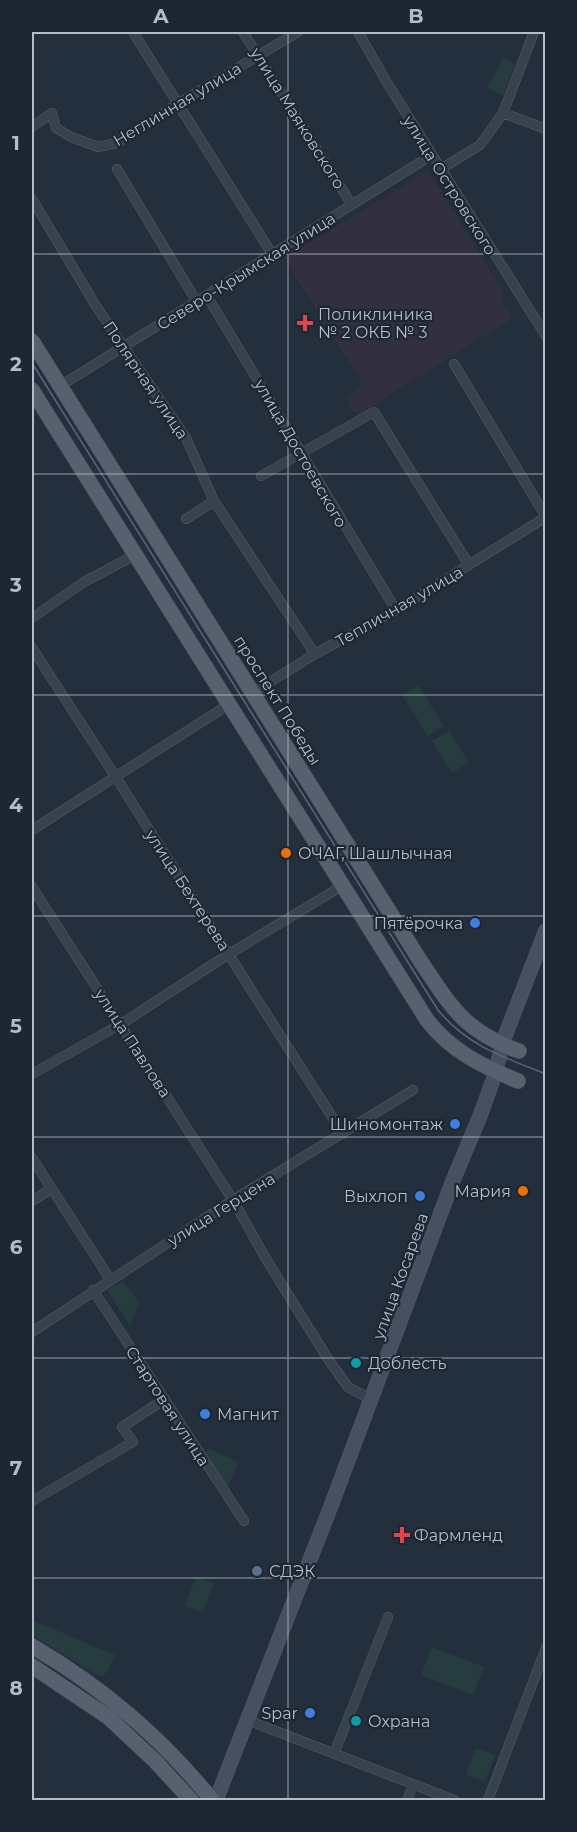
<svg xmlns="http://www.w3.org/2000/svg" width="577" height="1832" font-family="Montserrat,sans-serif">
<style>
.medical{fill:#32303f}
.green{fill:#263c3f}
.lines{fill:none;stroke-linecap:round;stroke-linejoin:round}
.street-casing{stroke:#565f6c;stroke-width:10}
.secondary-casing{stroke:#565f6c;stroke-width:15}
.primary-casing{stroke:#414a57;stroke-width:16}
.street{stroke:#38414e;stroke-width:9}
.secondary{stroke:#465061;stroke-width:14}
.primary{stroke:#56606e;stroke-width:15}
.tram{stroke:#5a6575;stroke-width:1.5}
.grid{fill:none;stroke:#b4bcc9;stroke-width:1.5;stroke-opacity:0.55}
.health-dot{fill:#e0444e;stroke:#1d2633;stroke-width:2}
.food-dot{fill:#e8710a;stroke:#1d2633;stroke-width:2}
.shop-dot{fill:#3f7fe0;stroke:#1d2633;stroke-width:2}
.culture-dot{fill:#0f9aa8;stroke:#1d2633;stroke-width:2}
.service-dot{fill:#5c6f8a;stroke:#1d2633;stroke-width:2}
.labels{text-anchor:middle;stroke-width:4.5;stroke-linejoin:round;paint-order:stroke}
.street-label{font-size:16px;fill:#b4bcc9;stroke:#1d2633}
.poi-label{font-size:16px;fill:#b4bcc9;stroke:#1d2633;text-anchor:start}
.neatline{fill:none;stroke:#b4bcc9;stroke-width:2}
.grid-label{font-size:20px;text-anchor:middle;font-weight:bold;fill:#b4bcc9}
</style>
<rect width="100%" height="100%" fill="#242f3e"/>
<path class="medical" d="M428 171 502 289 500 290 503 296 500 298 513 318 358 415 351 410 346 396 363 385 284 258Z"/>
<path class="green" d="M503 58 515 64 503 96 487 88Z
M418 685 444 726 428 736 402 695Z
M449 731 469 762 452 773 432 741Z
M123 1281 139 1302 130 1326 107 1290Z
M208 1448 239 1462 227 1488 204 1456Z
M196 1577 214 1583 203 1612 185 1606Z
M32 1620 115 1655 108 1670 103 1676 95 1674 32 1635Z
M432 1647 484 1667 473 1695 421 1675Z
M476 1748 495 1755 485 1782 466 1775Z"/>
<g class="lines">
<g class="street-casing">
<path id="street" d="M133 32 272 254
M243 32 352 205
M358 32 389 86 546 336
M503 113 546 129
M32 127 52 113 56 128 71 137 98 147 117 143 177 104 298 32
M117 169 197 302
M441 169 480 145 503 113 534 32
M32 199 96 306 186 438 214 501 315 654
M207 296 396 610
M454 364 546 517
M60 386 432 155
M261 476 374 412 469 565
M186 519 214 501
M32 618 84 582 135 555
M32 648 115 776 343 1134
M252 693 315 654 396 610 546 517
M32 830 228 705
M32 887 233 1200 266 1259 328 1359 348 1387 372 1400
M32 1074 121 1024 229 954 342 886
M32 1158 110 1279
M32 1201 51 1189
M93 1290 244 1521
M32 1332 233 1200 413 1090
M32 1501 133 1442 122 1427 165 1399
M247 1720 454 1800
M334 1754 388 1617
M407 1800 413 1785
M488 1800 546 1648"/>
</g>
<g class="secondary-casing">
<path id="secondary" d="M216 1800 331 1506 452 1183 480 1116 493 1080 505 1036 546 930"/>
</g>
<g class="primary-casing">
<path id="primary" d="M32 341 421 962C452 1008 464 1031 519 1051
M32 390 427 1020C451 1051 482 1066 518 1081
M32 1646C103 1688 160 1736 212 1800
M32 1666 108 1717 155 1761 191 1800"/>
</g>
<use href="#street" class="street"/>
<use href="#secondary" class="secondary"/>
<use href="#primary" class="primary"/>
<path class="tram" d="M32 363 438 1010C466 1045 505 1058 546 1074"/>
</g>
<path class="grid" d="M288 32V1800M32 254H546M32 474H546M32 695H546M32 916H546M32 1137H546M32 1358H546M32 1578H546"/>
<g class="health-dot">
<path d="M302 314h6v6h6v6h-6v6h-6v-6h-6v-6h6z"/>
<path d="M399 1526h6v6h6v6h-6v6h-6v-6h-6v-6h6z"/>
</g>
<g class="food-dot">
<circle cx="286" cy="853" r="6"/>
<circle cx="523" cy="1191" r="6"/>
</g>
<g class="shop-dot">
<circle cx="475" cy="923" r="6"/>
<circle cx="455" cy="1124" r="6"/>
<circle cx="420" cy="1196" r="6"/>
<circle cx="205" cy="1414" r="6"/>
<circle cx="310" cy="1713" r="6"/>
</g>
<g class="culture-dot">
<circle cx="356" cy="1363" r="6"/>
<circle cx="356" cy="1721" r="6"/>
</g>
<circle class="service-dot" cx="257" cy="1571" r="6"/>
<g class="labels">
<g class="street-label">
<text transform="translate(177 104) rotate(-31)" y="6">Неглинная улица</text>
<text transform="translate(298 118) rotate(58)" y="6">улица Маяковского</text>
<text transform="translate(450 185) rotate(58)" y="6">улица Островского</text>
<text transform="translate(246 271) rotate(-32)" y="6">Северо-Крымская улица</text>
<text transform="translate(146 380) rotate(56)" y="6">Полярная улица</text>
<text transform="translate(301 453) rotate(60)" y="6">улица Достоевского</text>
<text transform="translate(399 606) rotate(-30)" y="6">Тепличная улица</text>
<text transform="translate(278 700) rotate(58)" y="6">проспект Победы</text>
<text transform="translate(188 890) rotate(57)" y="6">улица Бехтерева</text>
<text transform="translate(133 1043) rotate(57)" y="6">улица Павлова</text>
<text transform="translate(221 1209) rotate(-32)" y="6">улица Герцена</text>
<text transform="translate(400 1276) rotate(-70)" y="6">улица Косарева</text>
<text transform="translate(168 1406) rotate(57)" y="6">Стартовая улица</text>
</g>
<g class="poi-label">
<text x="318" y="320">Поликлиника<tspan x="318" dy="18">№ 2 ОКБ № 3</tspan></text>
<text x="298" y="859">ОЧАГ, Шашлычная</text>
<text x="463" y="929" text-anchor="end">Пятёрочка</text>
<text x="443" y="1130" text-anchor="end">Шиномонтаж</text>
<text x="511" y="1197" text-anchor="end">Мария</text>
<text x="408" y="1202" text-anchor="end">Выхлоп</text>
<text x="368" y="1369">Доблесть</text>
<text x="217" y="1420">Магнит</text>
<text x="414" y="1541">Фармленд</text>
<text x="269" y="1577">СДЭК</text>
<text x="298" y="1719" text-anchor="end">Spar</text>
<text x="368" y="1727">Охрана</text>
</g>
</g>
<rect width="577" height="1832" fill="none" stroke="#1d2633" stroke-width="66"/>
<rect x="33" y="33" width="511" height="1766" class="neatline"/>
<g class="grid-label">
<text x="161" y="23">A</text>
<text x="416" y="23">B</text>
<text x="16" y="150">1</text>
<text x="16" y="371">2</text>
<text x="16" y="592">3</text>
<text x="16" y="812">4</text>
<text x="16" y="1033">5</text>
<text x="16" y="1254">6</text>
<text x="16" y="1475">7</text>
<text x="16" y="1695">8</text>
</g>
</svg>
